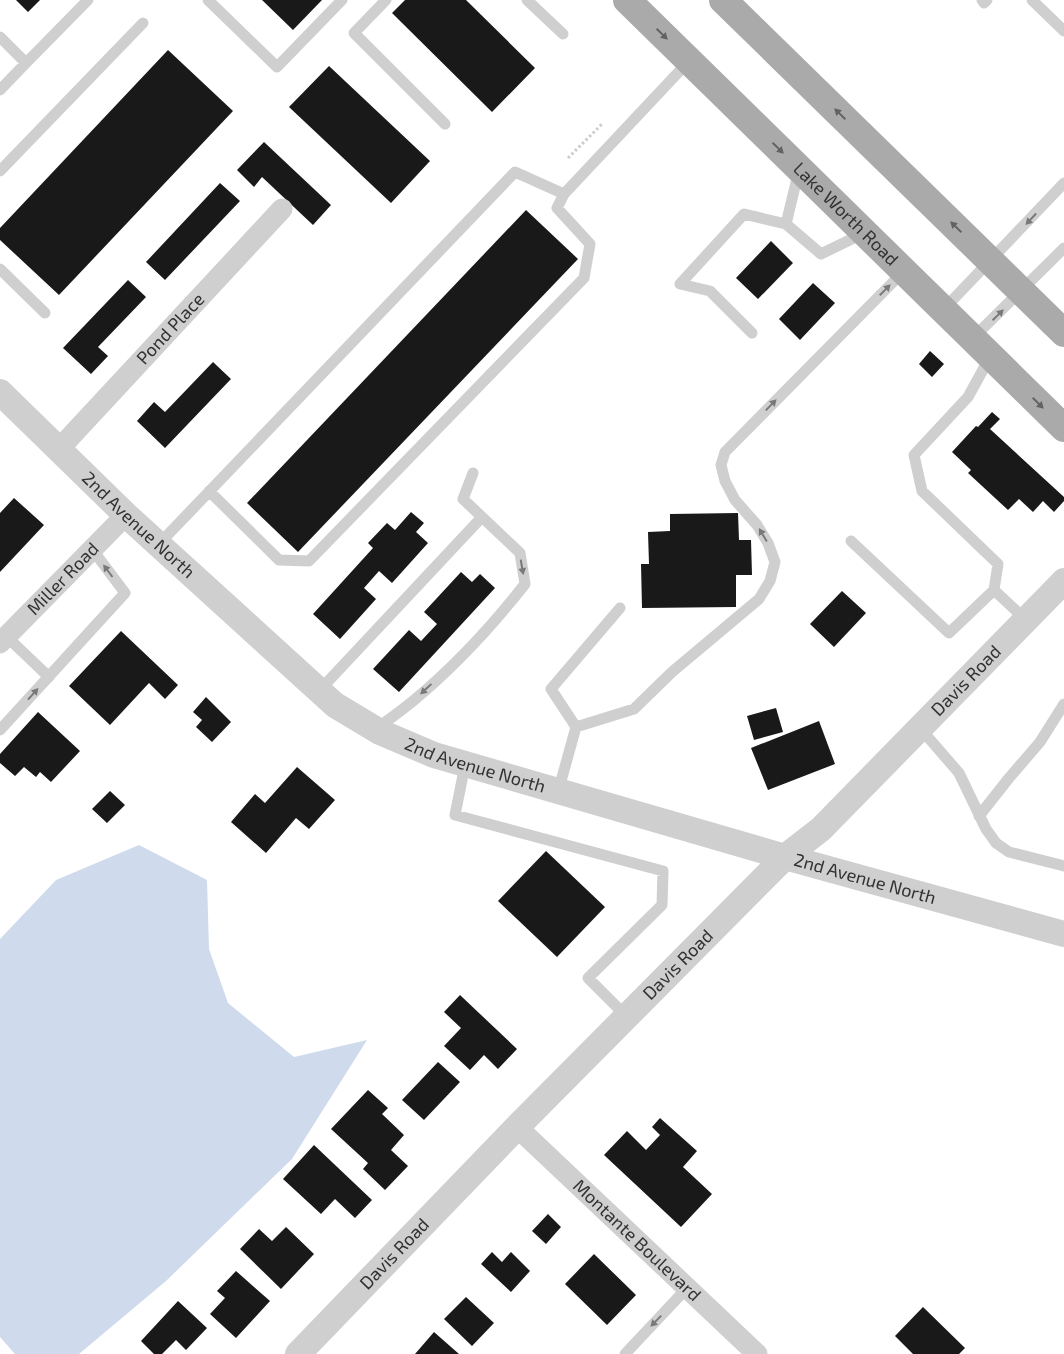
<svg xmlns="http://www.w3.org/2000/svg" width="1064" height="1354" font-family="'Exo 2',sans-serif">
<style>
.water{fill:#cfdbed}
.building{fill:#191919}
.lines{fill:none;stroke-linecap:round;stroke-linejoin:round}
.path{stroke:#ccc;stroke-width:3;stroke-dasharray:2.5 2.5;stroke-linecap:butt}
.service{stroke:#cfcfcf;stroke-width:11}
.minor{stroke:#cfcfcf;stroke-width:21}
.tertiary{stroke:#cfcfcf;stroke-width:26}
.primary{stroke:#aaa;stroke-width:28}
.oneway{fill:#626262}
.oneway2{fill:#797979}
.labels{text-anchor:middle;stroke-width:5;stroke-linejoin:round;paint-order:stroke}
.street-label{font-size:18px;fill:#323232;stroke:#fff}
</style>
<rect width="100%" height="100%" fill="#fff"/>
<path class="water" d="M139 845 207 880 209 949 228 1003 294 1057 367 1040 292 1159 166 1281 79 1354H15L0 1337V939L56 880Z"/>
<path class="building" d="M16 0H40L28 12Z
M262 0H322L293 30Z
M405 0H466L535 68 492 112 392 13Z
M168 50 233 111 59 295 0 240V228Z
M329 66 430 161 391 203 289 107Z
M264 142 331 205 313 225 262 177 254 187 237 170Z
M220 183 240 201 165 280 146 262Z
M526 210 578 259 298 552 247 503Z
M771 241 793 263 758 299 736 278Z
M128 280 146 297 98 347 108 356 91 374 63 348Z
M813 283 835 303 800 340 779 319Z
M930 351 944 364 932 377 919 364Z
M213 362 231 379 165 448 137 421 154 402 165 412Z
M992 412 1000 419 990 429 1064 497V501L1054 512 1043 501 1033 512 1019 499 1008 510 968 473 971 470 952 452 976 426 978 427Z
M14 498 44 525 0 572V513Z
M411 512 424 523 416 532 428 543 392 583 379 571 364 588 376 599 340 639 313 614 373 548 368 543 387 523 395 530Z
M738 513 739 540H751L752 575H736V607L642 608 641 564H649L648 532 670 531V514Z
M461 572 472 582 480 574 495 588 399 692 373 669 409 630 421 641 437 624 424 612Z
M842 591 866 613 834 647 810 624Z
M121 631 178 685 165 699 149 683 110 725 69 686Z
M206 697 231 722 212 742 196 727 202 720 193 712Z
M776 708 783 732 754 740 747 716Z
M38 712 80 751 51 782 40 772 36 777 24 767 15 776 0 763V754Z
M819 721 835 764 768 790 751 748Z
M297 767 335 800 309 829 296 818 266 853 231 822 255 794 265 803Z
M110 791 125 805 107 823 92 809Z
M546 851 605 907 557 957 498 901Z
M460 995 517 1049 498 1069 484 1055 470 1070 444 1046 461 1028 444 1012Z
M438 1062 460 1082 424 1120 402 1100Z
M368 1090 388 1108 382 1114 404 1135 391 1150 408 1166 385 1190 363 1169 368 1163 331 1129Z
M660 1118 697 1151 683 1167 712 1194 681 1227 604 1155 627 1131 646 1150 660 1135 652 1127Z
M314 1145 372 1200 355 1218 335 1199 321 1214 283 1179Z
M548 1214 561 1227 546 1244 532 1231Z
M286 1227 314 1254 281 1289 240 1249 259 1229 272 1241Z
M492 1252 502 1262 511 1252 530 1271 511 1292 481 1264Z
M594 1254 636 1295 607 1325 565 1284Z
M236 1271 270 1301 236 1338 210 1314 225 1298 217 1291Z
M466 1297 494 1323 472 1346 444 1319Z
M178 1301 207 1328 186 1350 176 1340 162 1354H154L141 1341Z
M923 1307 965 1348 959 1354H913L895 1336Z
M434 1332 459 1354H415Z"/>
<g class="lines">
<path class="path" d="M568 158 603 123"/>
<path class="service" d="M208 0 277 67 342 0
M386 0 354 33 445 124
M527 0 563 34
M982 0 984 3 987 0
M1032 0 1064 31
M0 37 26 63 88 0
M0 90 26 63
M0 171 143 23
M786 224 821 254 864 233
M0 269 45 313
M943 310 1064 183
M752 333 710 291 680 284 744 214 786 224 799 170
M973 338 1064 248
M990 357 968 397 914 455 922 491 998 564 994 590
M209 491 279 560 309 561 584 278 590 244 557 208 564 194
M851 541 949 633 994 590 1026 620
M158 545 515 172 564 194 689 61
M6 636 49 677
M319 691 482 517 463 499 473 473
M576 727 634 709 672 672 759 599 770 581 775 562 768 543 757 525 735 500 725 481 721 465 725 452 904 271
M920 728 959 773 986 829 996 843 1009 852 1064 866
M376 729C388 720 401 711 413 701 454 667 492 626 525 584L520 553 482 517
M0 730 125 593 92 549
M465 765 455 815 663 871 662 905 588 978 627 1017
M558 792 576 727 551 689 620 608
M979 816 1009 778 1040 742 1064 704
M625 1354 687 1288"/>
<g class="minor">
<path id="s1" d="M59 449 282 209"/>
<path id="s2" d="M0 643 126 515"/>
<path id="s3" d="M517 1127 757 1354"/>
</g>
<g class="tertiary">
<path id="s4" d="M0 392 126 515 335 705 380 732 434 755 785 857 1064 934"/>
<path id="s5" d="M298 1354 517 1127 785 857 821 829 1064 581"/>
</g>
<g class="primary">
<path id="s6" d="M627 0 1064 428"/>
<path d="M723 0 1064 333"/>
</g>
</g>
<defs><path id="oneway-solid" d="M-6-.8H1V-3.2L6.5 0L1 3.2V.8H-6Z" transform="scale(1.25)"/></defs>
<g class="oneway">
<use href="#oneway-solid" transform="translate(662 34) rotate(44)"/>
<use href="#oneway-solid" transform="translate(840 114) rotate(-136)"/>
<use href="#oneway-solid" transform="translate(778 148) rotate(44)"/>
<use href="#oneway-solid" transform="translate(956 227) rotate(-136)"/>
<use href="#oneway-solid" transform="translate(1038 403) rotate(45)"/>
</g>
<g class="oneway2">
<use href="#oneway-solid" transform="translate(1031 219) rotate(133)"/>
<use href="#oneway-solid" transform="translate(885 290) rotate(-45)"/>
<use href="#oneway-solid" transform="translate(998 315) rotate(-44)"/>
<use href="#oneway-solid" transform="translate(771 405) rotate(-46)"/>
<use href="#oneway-solid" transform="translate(763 535) rotate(-121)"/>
<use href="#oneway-solid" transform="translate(522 567) rotate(80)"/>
<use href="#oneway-solid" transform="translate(108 571) rotate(-127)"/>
<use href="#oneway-solid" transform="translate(426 689) rotate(137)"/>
<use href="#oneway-solid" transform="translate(33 694) rotate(-48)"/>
<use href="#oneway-solid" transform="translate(656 1321) rotate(134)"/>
</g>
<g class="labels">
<g class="street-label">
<text dy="6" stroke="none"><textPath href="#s6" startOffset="306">Lake Worth Road</textPath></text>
<text dy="6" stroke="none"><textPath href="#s1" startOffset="164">Pond Place</textPath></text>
<text dy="6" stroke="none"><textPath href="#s4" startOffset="192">2nd Avenue North</textPath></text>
<text dy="6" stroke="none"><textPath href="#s2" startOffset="90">Miller Road</textPath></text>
<text dy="6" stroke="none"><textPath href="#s5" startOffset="949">Davis Road</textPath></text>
<text dy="6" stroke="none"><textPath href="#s4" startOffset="612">2nd Avenue North</textPath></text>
<text dy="6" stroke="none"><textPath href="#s4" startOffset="1018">2nd Avenue North</textPath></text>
<text dy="6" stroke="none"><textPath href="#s5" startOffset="544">Davis Road</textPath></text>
<text dy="6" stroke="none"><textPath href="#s3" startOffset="165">Montante Boulevard</textPath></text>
<text dy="6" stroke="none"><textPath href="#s5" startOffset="139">Davis Road</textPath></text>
</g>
</g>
</svg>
